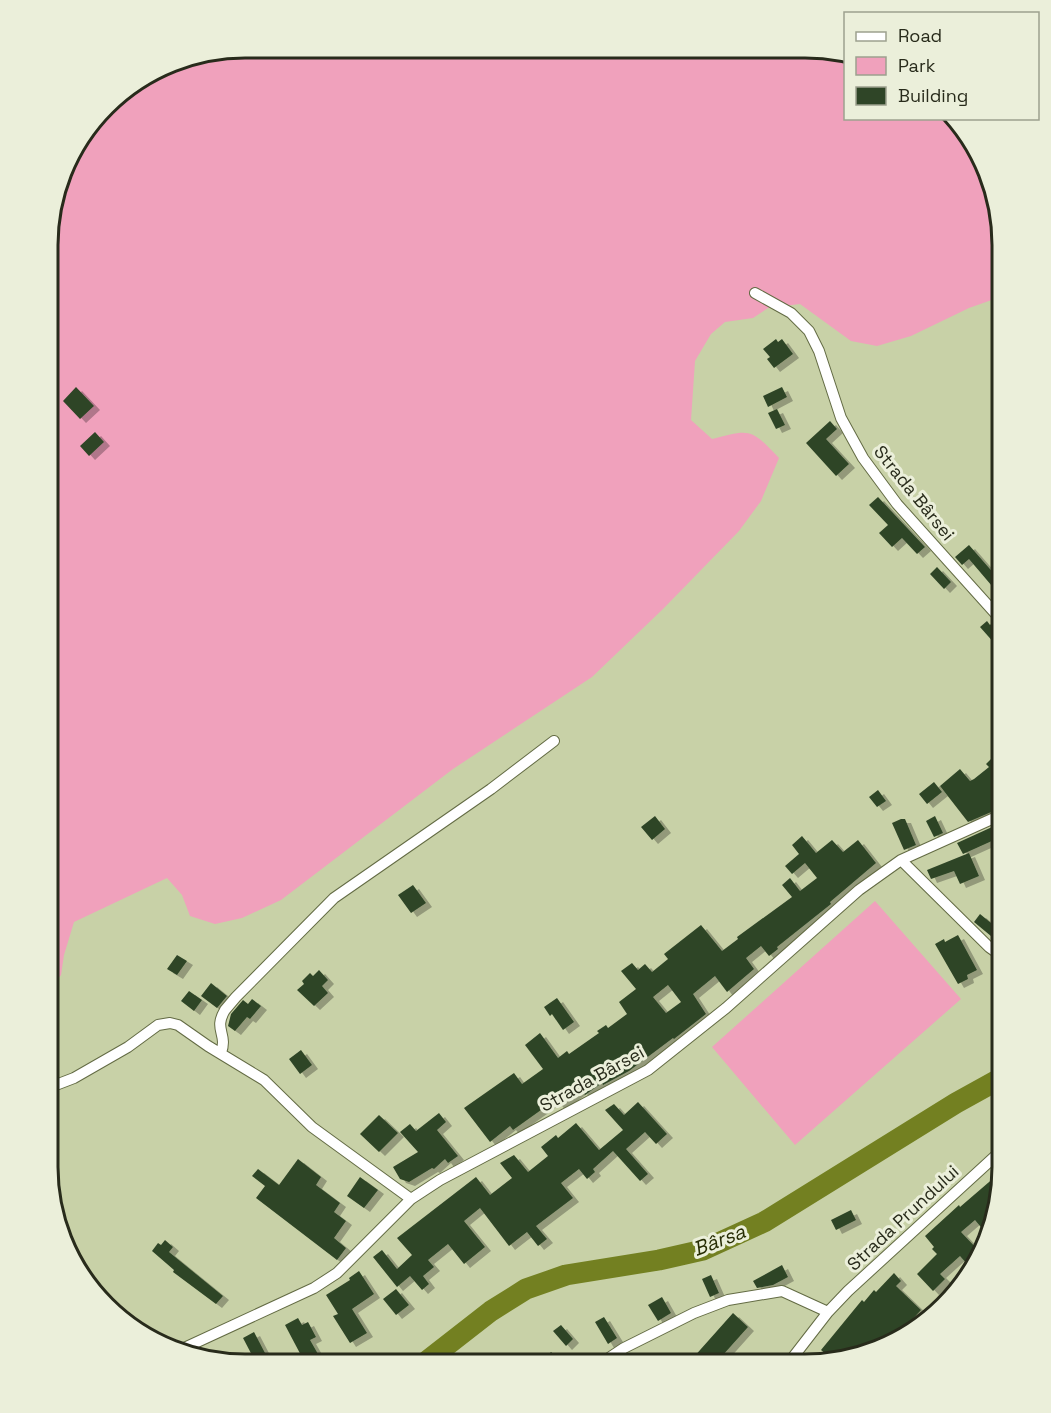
<svg xmlns="http://www.w3.org/2000/svg" width="1051" height="1413" font-family="'Space Grotesk',sans-serif">
<style>
.green{fill:#f0a1bc}
.lines{fill:none;stroke-linecap:round;stroke-linejoin:round}
.river{stroke:#738021;stroke-width:21}
.building{fill:#2f4527;fill-rule:evenodd;filter:url(#shadow)}
.street-casing{stroke:#636b44;stroke-width:12}
.street{stroke:#fff;stroke-width:10}
.labels{text-anchor:middle;stroke-width:6;stroke-linejoin:round;paint-order:stroke}
.street-label{font-size:18px;fill:#282b1b;stroke:#ebefda}
.water-label{font-size:20px;font-style:italic;fill:#272d05;stroke:#ebefda}
.rim{fill:none;stroke:#282b1b;stroke-width:3}
</style>
<defs>
<filter id="shadow"><feDropShadow dx="6" dy="4" stdDeviation="0" flood-color="#0004"/></filter>
</defs>
<rect width="100%" height="100%" fill="#c8d1a7"/>
<path class="green" d="M245 48 832 50 845 55 846 118 948 119 982 158 1003 245V296L969 308 911 336 877 346 851 341 800 304 768 308 753 318 725 322 711 334 695 361 691 420 712 439C750 429 751 428 779 458L761 501 739 531 663 609 592 677 453 769 281 900 242 918 215 924 190 916 182 895 167 878 74 922 64 955 61 975 48 990 50 219 74 147 115 97 182 59Z
M875 901 961 999 795 1145 712 1047Z"/>
<g class="lines">
<path class="river" d="M423 1364 491 1311 526 1289 566 1275 659 1260 703 1250 764 1222 956 1103 1003 1077"/>
</g>
<path class="building" d="M776 339 778 342 782 339 793 354 774 368 767 359 770 357 763 349Z
M76 387 94 406 80 419 63 401Z
M782 387 787 397 768 407 763 396Z
M777 409 785 425 776 429 768 413Z
M830 421 837 429 826 439 849 464 836 476 806 443Z
M95 432 104 442 89 456 80 446Z
M878 497 925 547 917 554 902 538 892 547 879 533 888 525 869 505Z
M969 545 1003 584V599L969 559 962 565 955 557Z
M937 567 951 582 944 589 930 574Z
M987 621 990 625 993 622 1003 629V653L980 627Z
M995 755 1003 764V770L996 777 1003 784V807L968 822 940 786 960 769 970 781 974 779 989 767 986 764Z
M934 782 942 792 927 804 919 794Z
M878 790 886 801 877 807 869 797Z
M655 816 665 829 652 840 641 827Z
M935 816 943 833 934 837 926 821Z
M901 819H905L916 845 904 850 892 823Z
M1003 822V841L995 844 994 840 963 854 957 843Z
M802 836 816 853 832 840 843 852 858 840 876 863 830 902 831 904 777 947 778 949 769 956 761 946 746 958 754 969 727 992 715 976 693 994 706 1014 674 1039 673 1038 629 1071 603 1085 602 1083 585 1095 581 1090 559 1106 555 1100 513 1130 510 1126 490 1142 464 1108 514 1073 522 1084 543 1069 525 1045 540 1033 558 1058 567 1051 569 1054 599 1033 597 1031 606 1025 608 1028 627 1014 619 1002 636 989 621 971 632 963 638 970 645 964 652 972 668 959 664 954 701 925 722 951 738 939 737 937 792 897 782 885 790 878 800 891 817 878 805 863 792 874 785 866 799 854 792 845ZM668 985 681 1002 666 1013 653 997Z
M969 853 979 876 960 884 954 871 931 879 927 870Z
M413 885 426 903 411 913 398 895Z
M980 914 991 923 998 915 1003 919V946L974 922Z
M958 935 977 970 967 975 968 979 958 984 935 944 944 939 945 942Z
M177 955 187 961 177 975 167 969Z
M319 970 328 980 322 986 328 993 314 1006 297 990 304 984 302 981 310 973 313 976Z
M211 983 227 996 217 1008 201 996Z
M189 991 202 1000 194 1011 181 1001Z
M557 998 574 1022 563 1030 552 1014 550 1016 544 1007Z
M252 999 261 1006 250 1019 247 1017 235 1031 228 1026 231 1014 243 1000 248 1004Z
M301 1050 312 1065 300 1074 289 1059Z
M638 1102 667 1134 656 1144 645 1132 626 1149 648 1174 640 1181 613 1151 593 1169 595 1172 587 1179 579 1169 561 1183 573 1198 536 1226 547 1239 538 1246 527 1232 509 1246 480 1208 464 1221 485 1247 464 1264 448 1244 428 1260 434 1267 423 1276 429 1284 422 1290 410 1276 397 1287 373 1257 382 1250 397 1269 412 1255 397 1238 476 1177 490 1195 512 1178 500 1163 514 1155 528 1172 548 1156 541 1147 556 1135 558 1138 576 1123 599 1150 623 1130 605 1110 614 1104 624 1115Z
M439 1113 446 1122 437 1130 458 1156 448 1163 445 1159 434 1169 432 1168 409 1182 400 1179 393 1167 418 1152 400 1132 410 1124 416 1131Z
M379 1115 398 1133 379 1152 360 1134Z
M298 1159 321 1177 316 1185 340 1203 334 1212 346 1221 334 1238 346 1248 337 1260 256 1198 265 1186 252 1176 258 1169 279 1185Z
M1003 1170V1181L985 1232 975 1220 961 1232 979 1251 977 1256 967 1264 960 1256 940 1274 945 1279 933 1291 917 1274 937 1254 932 1249 934 1247 925 1236 959 1205 960 1207Z
M360 1177 378 1190 364 1208 347 1196Z
M851 1210 856 1220 836 1230 831 1220Z
M165 1240 173 1247 169 1252 223 1296 216 1304 173 1272 174 1270 152 1251 158 1243 161 1245Z
M782 1265 788 1277 773 1285 757 1288 753 1281Z
M359 1271 374 1294 352 1309 367 1333 350 1343 333 1316 338 1314 326 1295 350 1280 349 1278Z
M894 1273 901 1281 896 1286 921 1310 910 1322 914 1326 893 1344 832 1359 821 1350 862 1300 864 1302 874 1290 876 1292Z
M711 1275 719 1293 710 1297 702 1279Z
M396 1289 409 1305 396 1315 383 1299Z
M662 1297 671 1313 658 1321 648 1305Z
M733 1313 748 1327 714 1365H699L692 1359Z
M604 1317 617 1338 608 1344 595 1322Z
M298 1318 302 1325 308 1322 316 1337 310 1340 318 1354 304 1361 285 1325Z
M561 1325 573 1339 566 1346 553 1331Z
M254 1332 265 1353 254 1359 243 1338Z
M551 1352 559 1359 554 1364H540Z"/>
<g class="lines">
<g class="street-casing">
<path id="street" d="M755 293 791 313 809 331 819 351 841 418 863 458 897 504 1003 622
M901 860 989 947 1003 957
M221 1053C228 1033 213 1030 225 1010L236 997 334 898 491 789 554 741
M48 1088 74 1078 128 1047 158 1025 170 1023 178 1025 208 1046 264 1080 312 1127 411 1199
M182 1349 314 1288 337 1273 411 1199 440 1180 648 1070 726 1008 859 890 901 860 1003 814
M600 1364 624 1348 694 1313 728 1300 782 1291 828 1312
M787 1365 828 1312 848 1291 1003 1149"/>
</g>
<use href="#street" class="street"/>
</g>
<g class="labels">
<g class="street-label">
<text transform="translate(914 493) rotate(51)" y="6">Strada Bârsei</text>
<text transform="translate(592 1079) rotate(-29)" y="6">Strada Bârsei</text>
<text transform="translate(903 1218) rotate(-43)" y="6">Strada Prundului</text>
</g>
<g class="water-label">
<text transform="translate(719 1240) rotate(-21)" y="7">Bârsa</text>
</g>
</g>
<path d="M0 0H1051V1413H0ZM245 58H805A187 187 0 0 1 992 245V1167A187 187 0 0 1 805 1354H245A187 187 0 0 1 58 1167V245A187 187 0 0 1 245 58Z" fill="#ebefda" fill-rule="evenodd"/>
<path class="rim" d="M245 58H805A187 187 0 0 1 992 245V1167A187 187 0 0 1 805 1354H245A187 187 0 0 1 58 1167V245A187 187 0 0 1 245 58Z"/>
<rect x="844" y="12" width="195" height="108" fill="#ebefda" stroke="#9da18e" stroke-width="1.5"/>
<rect x="856" y="32" width="30" height="9" fill="#ffffff" stroke="#9da18e" stroke-width="1.5"/>
<text x="898" y="42" font-size="18" fill="#282b1b">Road</text>
<rect x="856" y="57" width="30" height="18" fill="#f0a1bc" stroke="#9da18e" stroke-width="1.5"/>
<text x="898" y="72" font-size="18" fill="#282b1b">Park</text>
<rect x="856" y="87" width="30" height="18" fill="#2f4527" stroke="#9da18e" stroke-width="1.5"/>
<text x="898" y="102" font-size="18" fill="#282b1b">Building</text>
</svg>
